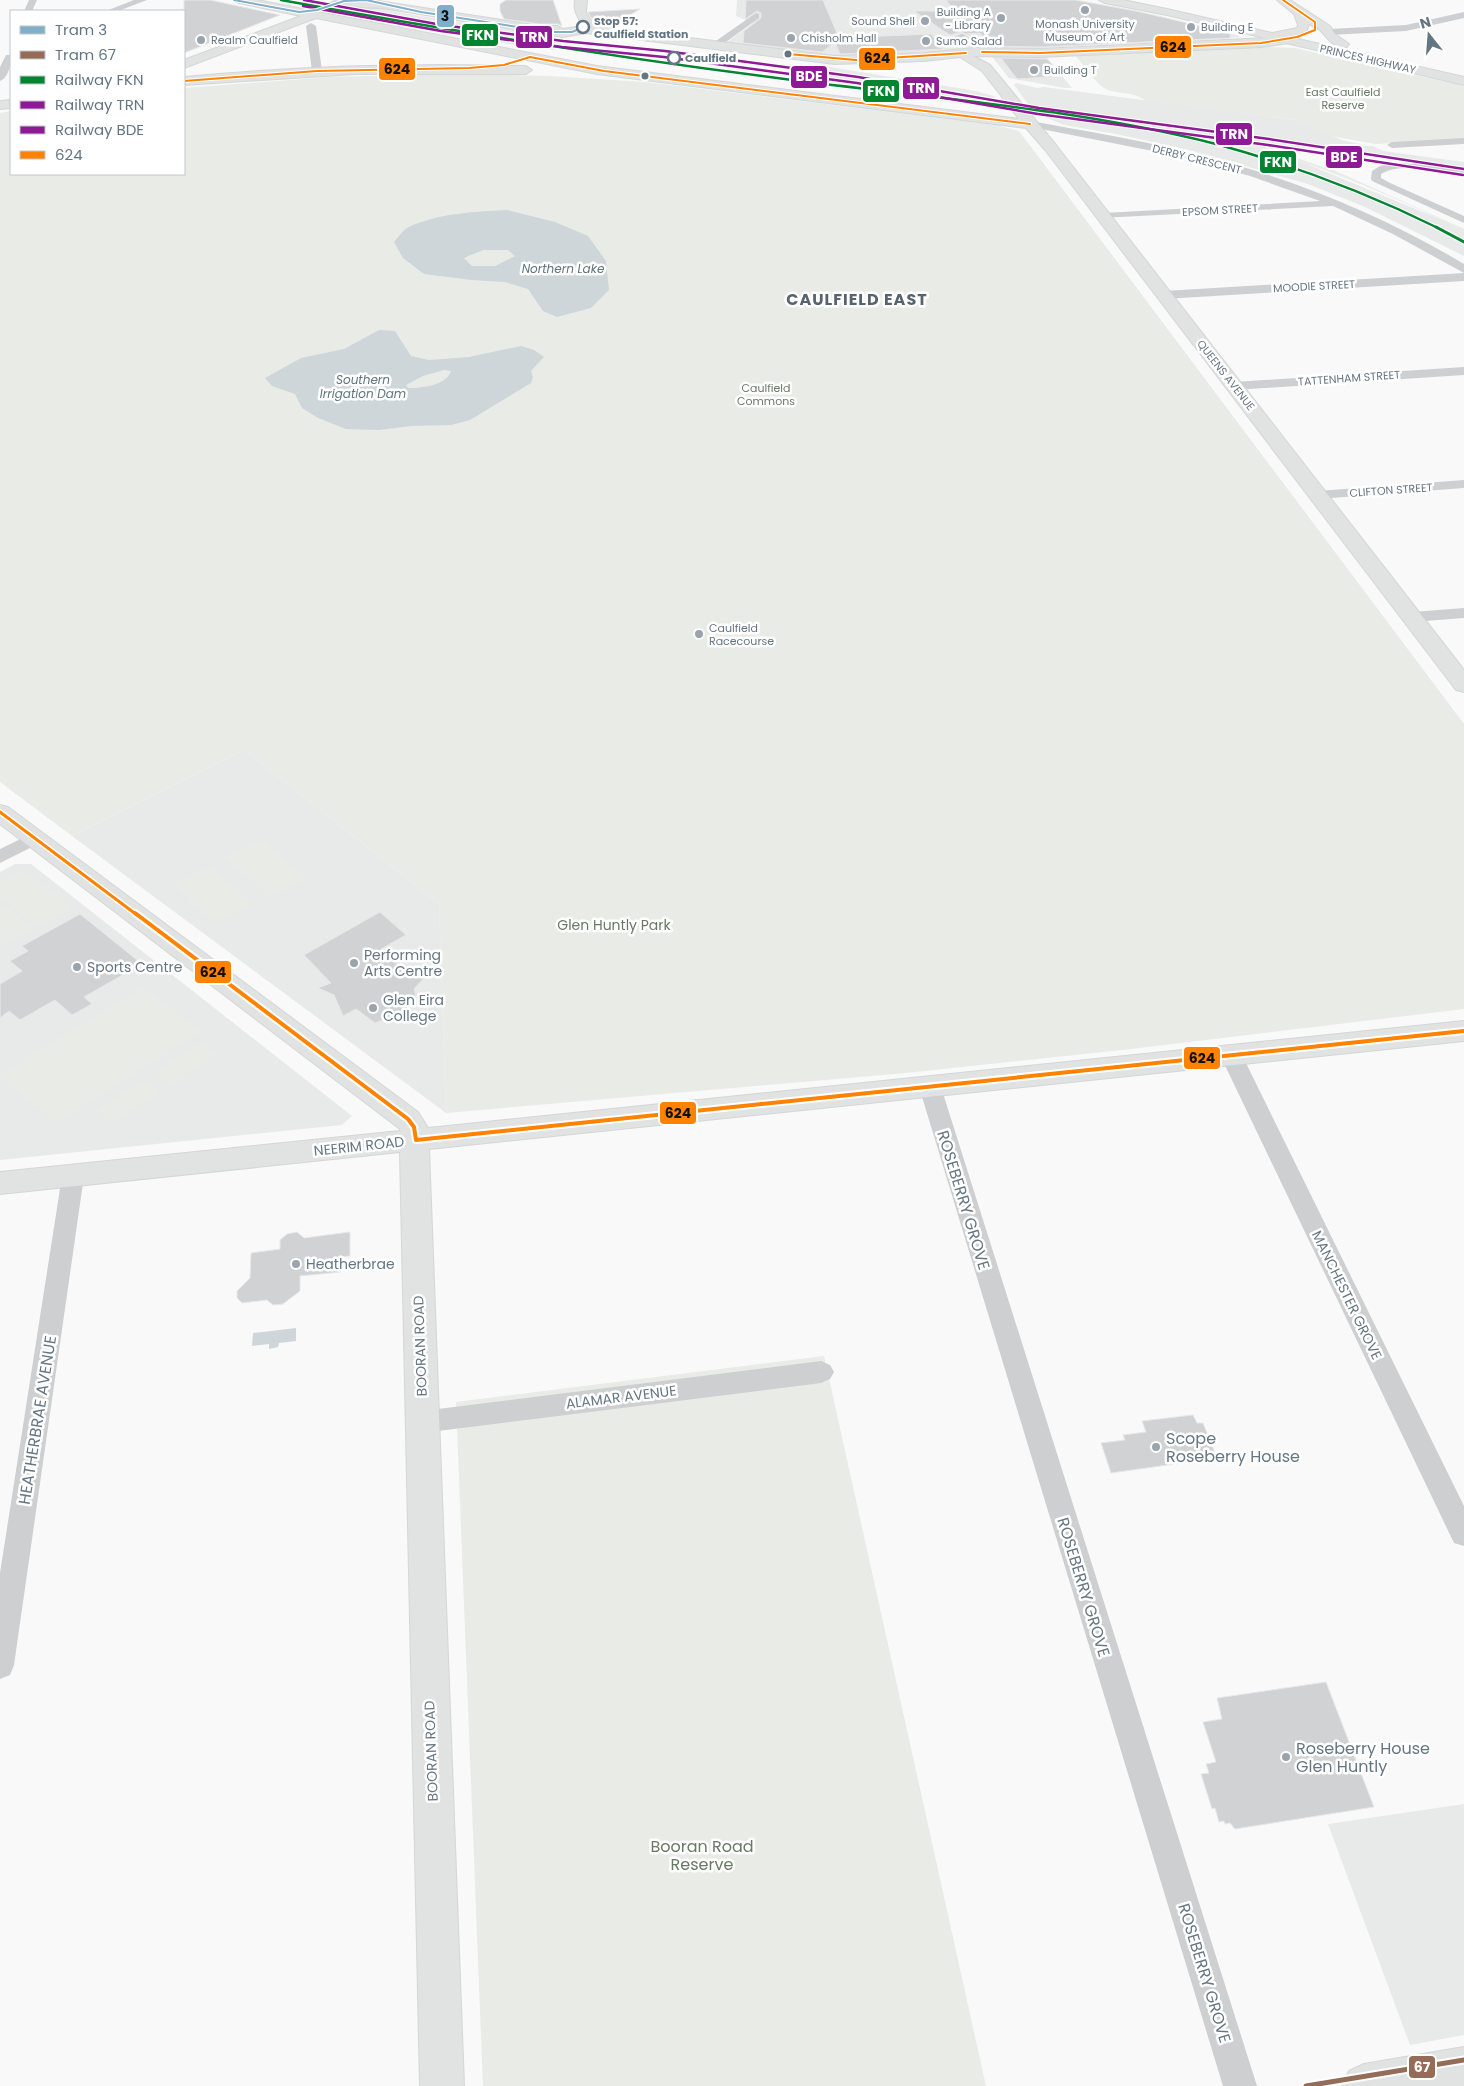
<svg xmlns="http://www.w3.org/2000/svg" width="1464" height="2086" font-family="Poppins,sans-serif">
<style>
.built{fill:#e8e9e9}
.green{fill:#e8ebe6}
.water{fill:#ced6d9;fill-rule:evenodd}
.building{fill:#d0d2d3;stroke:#e8e8e8}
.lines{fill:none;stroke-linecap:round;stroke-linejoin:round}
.secondary-tunnel{stroke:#d4d8dc;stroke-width:13;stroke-dasharray:13 6;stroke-linecap:butt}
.secondary-casing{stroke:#d5d6d7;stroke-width:2}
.primary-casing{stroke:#d5d6d7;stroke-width:2}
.highway-casing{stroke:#d5d6d6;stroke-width:2}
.street{fill:#cecfd0;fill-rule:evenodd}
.secondary{fill:#e1e2e2;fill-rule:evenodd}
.primary{fill:#e1e2e2;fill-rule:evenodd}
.highway{fill:#e1e2e2;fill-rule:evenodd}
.bus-1-far2-casing{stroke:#fff;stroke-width:4}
.bus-1-far1-casing{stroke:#fff;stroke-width:6}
.bus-1-casing{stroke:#fff;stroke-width:8}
.bus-1-far2{stroke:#ff8200;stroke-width:2}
.bus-1-far1{stroke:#ff8200;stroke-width:3}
.bus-1{stroke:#ff8200;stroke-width:4}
.rail-1-far1-casing{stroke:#fff;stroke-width:4.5}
.rail-1-casing{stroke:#fff;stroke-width:5.5}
.rail-2-casing{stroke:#fff;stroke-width:4.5}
.rail-3-casing{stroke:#fff;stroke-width:4.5}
.rail-1-far1{stroke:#028430;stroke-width:2.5}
.rail-1{stroke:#028430;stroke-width:3}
.rail-2{stroke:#8f1a95;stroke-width:2.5}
.rail-3{stroke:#8f1a95;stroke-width:2.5}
.tram-1-casing{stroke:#fff;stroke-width:4}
.tram-2-casing{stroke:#fff;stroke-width:9}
.tram-1{stroke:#81afca;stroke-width:2}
.tram-2{stroke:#956c58;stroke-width:5}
.poi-dot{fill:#99a4ac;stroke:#fff;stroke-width:2}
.stop-dot{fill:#fff;stroke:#657683;stroke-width:2.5}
.bus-dot{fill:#657683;stroke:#fff;stroke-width:2}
.labels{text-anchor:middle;stroke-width:5;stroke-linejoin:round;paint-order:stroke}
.far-poi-label{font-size:11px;fill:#657683;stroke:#fff;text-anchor:start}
.far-stop-label{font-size:11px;font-weight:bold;fill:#657683;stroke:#fff;text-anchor:start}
.far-street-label{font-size:11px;fill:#657683;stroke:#fff}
.far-park-label{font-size:11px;fill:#687a64;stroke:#fff}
.far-water-label{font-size:12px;font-style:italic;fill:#60757c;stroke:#fff}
.park-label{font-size:14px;fill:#687a64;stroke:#fff}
.poi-label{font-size:14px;fill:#657683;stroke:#fff;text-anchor:start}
.street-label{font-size:14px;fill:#657683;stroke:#fff}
.far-district-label{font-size:16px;font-weight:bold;letter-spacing:1px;fill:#57646e;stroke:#fff}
.near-street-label{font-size:16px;fill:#657683;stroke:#fff}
.near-poi-label{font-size:16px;fill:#657683;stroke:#fff;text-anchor:start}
.near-park-label{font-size:16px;fill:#687a64;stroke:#fff}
.line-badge{stroke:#fff;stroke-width:2}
.badge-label{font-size:14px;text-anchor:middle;font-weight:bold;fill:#fff}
.pale-badge-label{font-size:14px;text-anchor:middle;font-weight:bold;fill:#111}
</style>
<rect width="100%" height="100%" fill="#f9f9f9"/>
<path class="built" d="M737 0H1076L1132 10 1244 37 1039 48 1072 88H1065L1009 78 986 49 841 57 726 43 753 23 736 16Z
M346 5 373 7 414 15 539 34 537 37 566 40 553 50 496 42 333 11Z
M830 67 976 91 994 96 1004 109 809 84Z
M1016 83 1037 88 1044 87 1295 120 1342 140 1360 144 1363 146H1373L1383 151 1464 162V170L1215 133 1212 136 1270 151 1307 164 1444 221 1464 231V256L1365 207 1308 184 1189 150 1116 134 1064 125 1035 113 1014 85Z
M244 750 439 904 446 1113 72 836Z
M15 864H31L352 1116 342 1125 0 1160V872Z
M1464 1804V2035L1410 2045 1328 1824Z"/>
<path class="green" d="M914 14 921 23 888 29 844 30 846 21 855 19 856 16Z
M1249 46 1295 48 1464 86V139L1375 144 1331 136 1295 120 1145 101C1136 91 1116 95 1104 88 1095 82 1082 63 1074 54Z
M468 74 549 76 645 82 995 125 1019 131 1464 724V1009L1131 1049 906 1073 446 1113 439 904 244 750 72 836 0 782V113L11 111V174H184V88L329 77Z
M1215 133 1315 149 1268 144 1264 147 1338 172 1464 229V231C1384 191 1299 156 1211 136Z
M262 840 307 879 269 897 225 857Z
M211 866 253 905 214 924 173 884Z
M24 870 73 907 38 927 0 897V883Z
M0 903 34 929 0 948Z
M143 987 201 1031 56 1124 0 1077V1074Z
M201 1042 218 1054 171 1085 155 1072Z
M145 1079 161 1092 113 1123 96 1110Z
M824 1356 986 2086H483L456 1402Z"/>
<path class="water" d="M507 210 555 222 588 236 606 261 609 290 591 308 557 317 543 311 528 289 505 282 472 280 424 274 403 258 394 242C398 238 402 231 407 228 437 213 474 212 507 210ZM483 250H508L515 256 495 266H472L464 258Z
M379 330 395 331 411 356 429 360 469 357 521 346 534 350 544 357 531 371 533 377 531 383 470 420 451 425 411 426 379 430 346 429 318 418 302 408 295 394 272 386 265 378 301 358 344 349ZM444 370 451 371C446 386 421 388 408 388L406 385 423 376Z
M296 1328V1341L279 1343 278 1347 269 1349V1344L252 1346 253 1333Z"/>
<path class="building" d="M184 0H210L280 15 184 53Z
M506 0H553L562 26 558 24H540L504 19 500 11V4Z
M746 0H823L839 38 931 34 943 49 840 54 835 42 822 52 743 43 744 31 761 18V13L757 11 745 19Z
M946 0H1075L1136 11 1230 33V38L1040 47 991 46 980 33 966 34 961 32 950 35 914 11H955Z
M640 9 612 26 595 24 588 12Z
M1001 58 1047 59 1063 76 1017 79Z
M380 912 406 935 381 949 406 972 433 968 414 989 417 1001 404 1012 375 1023 356 1009 343 1016 334 995 318 988 331 983 304 955Z
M80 914 142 964 84 997 92 1004 72 1015 55 1000 20 1020 9 1011 0 1018V984L22 971 10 961 28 951 22 946Z
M297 1232 304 1238 350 1232V1256L341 1257V1272L300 1276V1291L283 1304 273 1305 267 1300 242 1303 237 1298V1291L250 1278 251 1253 280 1249V1240L287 1234Z
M1193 1415 1197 1423H1203L1217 1458 1111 1473 1101 1443 1125 1440 1123 1435 1146 1432 1142 1421Z
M1326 1682 1374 1807 1235 1829 1230 1823 1225 1824 1224 1821 1219 1822 1215 1808 1212 1809 1201 1774 1209 1773 1206 1764 1216 1762 1203 1722 1222 1719 1217 1698Z"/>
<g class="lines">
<path class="secondary-tunnel" d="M328 10 341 4"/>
<g class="secondary-casing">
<path id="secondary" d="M233 0H257L597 66 1019 119 982 71 960 57 924 61 835 64 586 33 563 37 382 8C372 7 342 9 336 4L342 1 372 0 540 26H558L563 29 582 26C578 16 573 11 575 0H587L586 12 594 26 835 56 924 53 974 48 1040 49 1289 37 1291 40 1289 43 1261 47 1040 57 973 56 990 65 1056 145 1464 670V692L1456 690 1046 151 1026 128 597 74 316 18 184 68V60L301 16 239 3Z
M440 65 526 66 532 70 526 74H355L184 85V77C269 69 355 65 440 65Z
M11 100V108L0 109V101Z
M0 805 8 807 418 1112 428 1128 1464 1021V1041L429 1149 464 2086H420L400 1152 0 1194V1172L400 1131V1129L0 824Z
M1464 2047V2086H1342L1349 2071 1364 2064Z"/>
</g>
<g class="primary-casing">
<path id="primary" d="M1277 0H1290L1330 26 1335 34 1349 44 1347 47C1334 50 1328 38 1320 30 1317 28 1313 26 1309 24L1306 33 1272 41 1268 40 1266 37 1268 34 1297 28 1298 25 1294 14Z"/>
</g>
<g class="highway-casing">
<path id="highway" d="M1099 0H1123L1167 9 1464 77V85L1167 15 1105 3Z"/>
</g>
<path class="street" d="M29 0H37L32 11H24Z
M134 0H147L118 11H106Z
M1464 12V18L1406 31 1329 35 1324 32 1329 29 1406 25Z
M756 13 759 14V18L719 47H713V43Z
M311 23 316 26 322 71 317 74 312 71 306 26Z
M962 34 972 39C967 43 956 42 951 38Z
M6 55H11C11 63 9 78 0 81V67Z
M1030 121C1080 130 1130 138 1179 150 1279 173 1376 211 1464 264V273L1393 234 1333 206 1100 218 1098 216 1100 214 1104 213 1320 201 1250 176 1178 156 1026 126 1025 124 1026 122Z
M1464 138V144L1392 148 1387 145 1392 142Z
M1394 163 1418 164 1464 171V177C1439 173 1404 161 1381 174V178L1388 182 1464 216V223L1372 181 1371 179 1372 171 1380 166Z
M1464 273V281L1164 299 1158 295 1164 291Z
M1464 367V375L1234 390 1227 386 1234 382Z
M1464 480V488L1318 499 1313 498 1311 495 1313 492 1318 491Z
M1464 608V618L1412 622 1406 620 1404 617 1406 614 1412 612Z
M35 832 42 834 44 838 42 842 0 863V849Z
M1231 1047 1239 1050 1242 1055 1464 1506V1546L1454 1543 1220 1055 1223 1050Z
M930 1079 938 1081 941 1087 1257 2086H1223L919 1087 922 1081Z
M73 1167 81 1170 84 1176 14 1665 10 1675 0 1679V1573L62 1176 65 1170Z
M821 1361 830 1365 834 1372 830 1379 821 1383 422 1433 413 1430 409 1422 413 1414 422 1411Z"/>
<use href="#secondary" class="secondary"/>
<use href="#primary" class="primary"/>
<use href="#highway" class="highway"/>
<g class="bus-1-far2-casing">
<path id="bus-1-far2" d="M982 52 1040 53 1261 43 1297 37 1315 30V22L1283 0
M788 54 856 60 966 53
M184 81 317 71 469 68 504 65 530 57 604 71 1030 124"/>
</g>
<g class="bus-1-far1-casing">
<path id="bus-1-far1" d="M0 812 137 915"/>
</g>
<g class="bus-1-casing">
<path id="bus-1" d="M135 913 408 1119 414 1127 416 1140
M416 1140 1464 1031"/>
</g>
<use href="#bus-1-far2" class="bus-1-far2"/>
<use href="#bus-1-far1" class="bus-1-far1"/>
<use href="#bus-1" class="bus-1"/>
<g class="rail-1-far1-casing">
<path id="rail-1-far1" d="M281 0C451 31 621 58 792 80 934 98 1077 109 1216 144 1293 165 1367 193 1438 228"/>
</g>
<g class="rail-1-casing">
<path id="rail-1" d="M1436 227 1464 242"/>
</g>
<g class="rail-2-casing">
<path id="rail-2" d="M304 0 442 25 563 41 665 51 858 77 1039 108 1269 139 1464 169"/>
</g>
<g class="rail-3-casing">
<path id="rail-3" d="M303 6 441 31 562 47 664 57 857 83 1038 114 1268 145 1463 175"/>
</g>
<use href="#rail-1-far1" class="rail-1-far1"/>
<use href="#rail-1" class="rail-1"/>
<use href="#rail-2" class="rail-2"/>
<use href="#rail-3" class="rail-3"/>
<g class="tram-1-casing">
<path id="tram-1" d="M234 0 299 12 317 10 344 1 366 0 421 12 550 32H572L584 27"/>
</g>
<g class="tram-2-casing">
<path id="tram-2" d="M1306 2086 1464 2060"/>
</g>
<use href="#tram-1" class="tram-1"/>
<use href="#tram-2" class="tram-2"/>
</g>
<g class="poi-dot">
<circle cx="1085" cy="10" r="5"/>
<circle cx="1001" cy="18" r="5"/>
<circle cx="925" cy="21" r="5"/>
<circle cx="1191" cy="27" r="5"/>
<circle cx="791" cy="38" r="5"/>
<circle cx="201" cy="40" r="5"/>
<circle cx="926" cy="41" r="5"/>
<circle cx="1034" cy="70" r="5"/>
<circle cx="699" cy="634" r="5"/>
<circle cx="354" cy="963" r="5"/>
<circle cx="77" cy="967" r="5"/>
<circle cx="373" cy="1008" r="5"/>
<circle cx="296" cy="1264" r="5"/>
<circle cx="1156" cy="1447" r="5"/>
<circle cx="1286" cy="1757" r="5"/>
</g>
<g class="stop-dot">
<circle cx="583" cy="27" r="6"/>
<circle cx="674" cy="58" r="6"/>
</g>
<g class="bus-dot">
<circle cx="788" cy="54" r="4.5"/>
<circle cx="645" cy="76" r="4.5"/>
</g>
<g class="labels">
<g class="far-poi-label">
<text x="991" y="16" text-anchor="end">Building A<tspan x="991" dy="13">- Library</tspan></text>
<text x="915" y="25" text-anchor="end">Sound Shell</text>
<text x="1085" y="28" text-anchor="middle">Monash University<tspan x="1085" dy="13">Museum of Art</tspan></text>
<text x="1201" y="31">Building E</text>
<text x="801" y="42">Chisholm Hall</text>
<text x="211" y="44">Realm Caulfield</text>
<text x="936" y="45">Sumo Salad</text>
<text x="1044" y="74">Building T</text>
<text x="709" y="632">Caulfield<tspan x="709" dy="13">Racecourse</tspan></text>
</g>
<g class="far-stop-label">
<text x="594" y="25">Stop 57:<tspan x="594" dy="13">Caulfield Station</tspan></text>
<text x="685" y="62">Caulfield</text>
</g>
<g class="far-street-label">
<text transform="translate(1368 59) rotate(13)" y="4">PRINCES HIGHWAY</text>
<text transform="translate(1197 159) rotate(14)" y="4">DERBY CRESCENT</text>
<text transform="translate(1220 210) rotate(-3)" y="4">EPSOM STREET</text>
<text transform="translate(1314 286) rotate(-3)" y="4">MOODIE STREET</text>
<text transform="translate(1226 375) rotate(52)" y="4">QUEENS AVENUE</text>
<text transform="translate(1349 378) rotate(-4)" y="4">TATTENHAM STREET</text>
<text transform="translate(1391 490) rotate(-4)" y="4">CLIFTON STREET</text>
</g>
<g class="far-park-label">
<text x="1343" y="96">East Caulfield<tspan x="1343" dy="13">Reserve</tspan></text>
<text x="766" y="392">Caulfield<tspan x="766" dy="13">Commons</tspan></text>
</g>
<g class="far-water-label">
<text x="563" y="273">Northern Lake</text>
<text x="363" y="384">Southern<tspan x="363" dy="14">Irrigation Dam</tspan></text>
</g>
<g class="park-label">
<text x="614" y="930">Glen Huntly Park</text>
</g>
<g class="poi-label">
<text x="364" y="960">Performing<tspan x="364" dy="16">Arts Centre</tspan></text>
<text x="87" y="972">Sports Centre</text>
<text x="383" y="1005">Glen Eira<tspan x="383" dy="16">College</tspan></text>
<text x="306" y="1269">Heatherbrae</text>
</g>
<g class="street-label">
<text transform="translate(359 1146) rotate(-6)" y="5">NEERIM ROAD</text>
<text transform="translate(1347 1295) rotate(64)" y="5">MANCHESTER GROVE</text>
<text transform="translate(420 1346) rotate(-92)" y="5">BOORAN ROAD</text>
<text transform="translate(621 1397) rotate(-7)" y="5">ALAMAR AVENUE</text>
<text transform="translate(431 1751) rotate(-92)" y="5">BOORAN ROAD</text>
</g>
<g class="far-district-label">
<text x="857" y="305">CAULFIELD EAST</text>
</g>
<g class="near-street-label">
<text transform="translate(964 1200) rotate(73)" y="6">ROSEBERRY GROVE</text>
<text transform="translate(37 1420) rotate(-81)" y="6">HEATHERBRAE AVENUE</text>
<text transform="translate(1084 1587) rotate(73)" y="6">ROSEBERRY GROVE</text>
<text transform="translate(1205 1973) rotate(73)" y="6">ROSEBERRY GROVE</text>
</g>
<g class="near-poi-label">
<text x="1166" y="1444">Scope<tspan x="1166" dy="18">Roseberry House</tspan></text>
<text x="1296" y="1754">Roseberry House<tspan x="1296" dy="18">Glen Huntly</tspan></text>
</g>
<g class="near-park-label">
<text x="702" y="1852">Booran Road<tspan x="702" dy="18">Reserve</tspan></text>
</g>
</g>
<g class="line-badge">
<rect x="436" y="4" width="19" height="24" rx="5" fill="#81afca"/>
<rect x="461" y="23" width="38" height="24" rx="5" fill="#028430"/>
<rect x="515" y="25" width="38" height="24" rx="5" fill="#8f1a95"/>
<rect x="1154" y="35" width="38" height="24" rx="5" fill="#ff8200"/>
<rect x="858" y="47" width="38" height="24" rx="5" fill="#ff8200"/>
<rect x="378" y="57" width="38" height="24" rx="5" fill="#ff8200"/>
<rect x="790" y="65" width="38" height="24" rx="5" fill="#8f1a95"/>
<rect x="902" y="76" width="38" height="24" rx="5" fill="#8f1a95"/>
<rect x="862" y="79" width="38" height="24" rx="5" fill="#028430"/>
<rect x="1215" y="122" width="38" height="24" rx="5" fill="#8f1a95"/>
<rect x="1325" y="145" width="38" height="24" rx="5" fill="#8f1a95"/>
<rect x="1259" y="150" width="38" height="24" rx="5" fill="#028430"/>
<rect x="194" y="960" width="38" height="24" rx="5" fill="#ff8200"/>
<rect x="1183" y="1046" width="38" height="24" rx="5" fill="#ff8200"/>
<rect x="659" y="1101" width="38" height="24" rx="5" fill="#ff8200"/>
<rect x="1408" y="2055" width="28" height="24" rx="5" fill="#956c58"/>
</g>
<g class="badge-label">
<text x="480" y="40">FKN</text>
<text x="534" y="42">TRN</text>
<text x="809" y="81">BDE</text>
<text x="921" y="93">TRN</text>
<text x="881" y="96">FKN</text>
<text x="1234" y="139">TRN</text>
<text x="1344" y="162">BDE</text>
<text x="1278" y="167">FKN</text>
<text x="1422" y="2072">67</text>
</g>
<g class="pale-badge-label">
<text x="445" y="21">3</text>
<text x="1173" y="52">624</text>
<text x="877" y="63">624</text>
<text x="397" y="74">624</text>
<text x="213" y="977">624</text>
<text x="1202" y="1063">624</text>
<text x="678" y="1118">624</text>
</g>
<rect x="10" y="10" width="175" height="165" fill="#ffffff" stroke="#c1c8cd"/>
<rect x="20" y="26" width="25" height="8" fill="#81afca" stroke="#c1c8cd"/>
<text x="55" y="35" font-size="15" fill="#657683">Tram 3</text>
<rect x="20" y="51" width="25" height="8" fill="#956c58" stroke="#c1c8cd"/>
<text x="55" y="60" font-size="15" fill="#657683">Tram 67</text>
<rect x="20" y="76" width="25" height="8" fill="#028430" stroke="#c1c8cd"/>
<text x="55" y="85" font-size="15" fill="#657683">Railway FKN</text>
<rect x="20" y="101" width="25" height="8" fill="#8f1a95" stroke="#c1c8cd"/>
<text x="55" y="110" font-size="15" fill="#657683">Railway TRN</text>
<rect x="20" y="126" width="25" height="8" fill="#8f1a95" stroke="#c1c8cd"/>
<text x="55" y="135" font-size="15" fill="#657683">Railway BDE</text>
<rect x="20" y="151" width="25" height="8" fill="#ff8200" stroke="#c1c8cd"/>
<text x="55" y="160" font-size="15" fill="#657683">624</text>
<g transform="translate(1429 35) rotate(343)" stroke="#ffffff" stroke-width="4" paint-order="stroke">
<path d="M0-4L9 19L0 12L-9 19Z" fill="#657683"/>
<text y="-8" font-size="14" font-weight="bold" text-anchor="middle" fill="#657683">N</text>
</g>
</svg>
